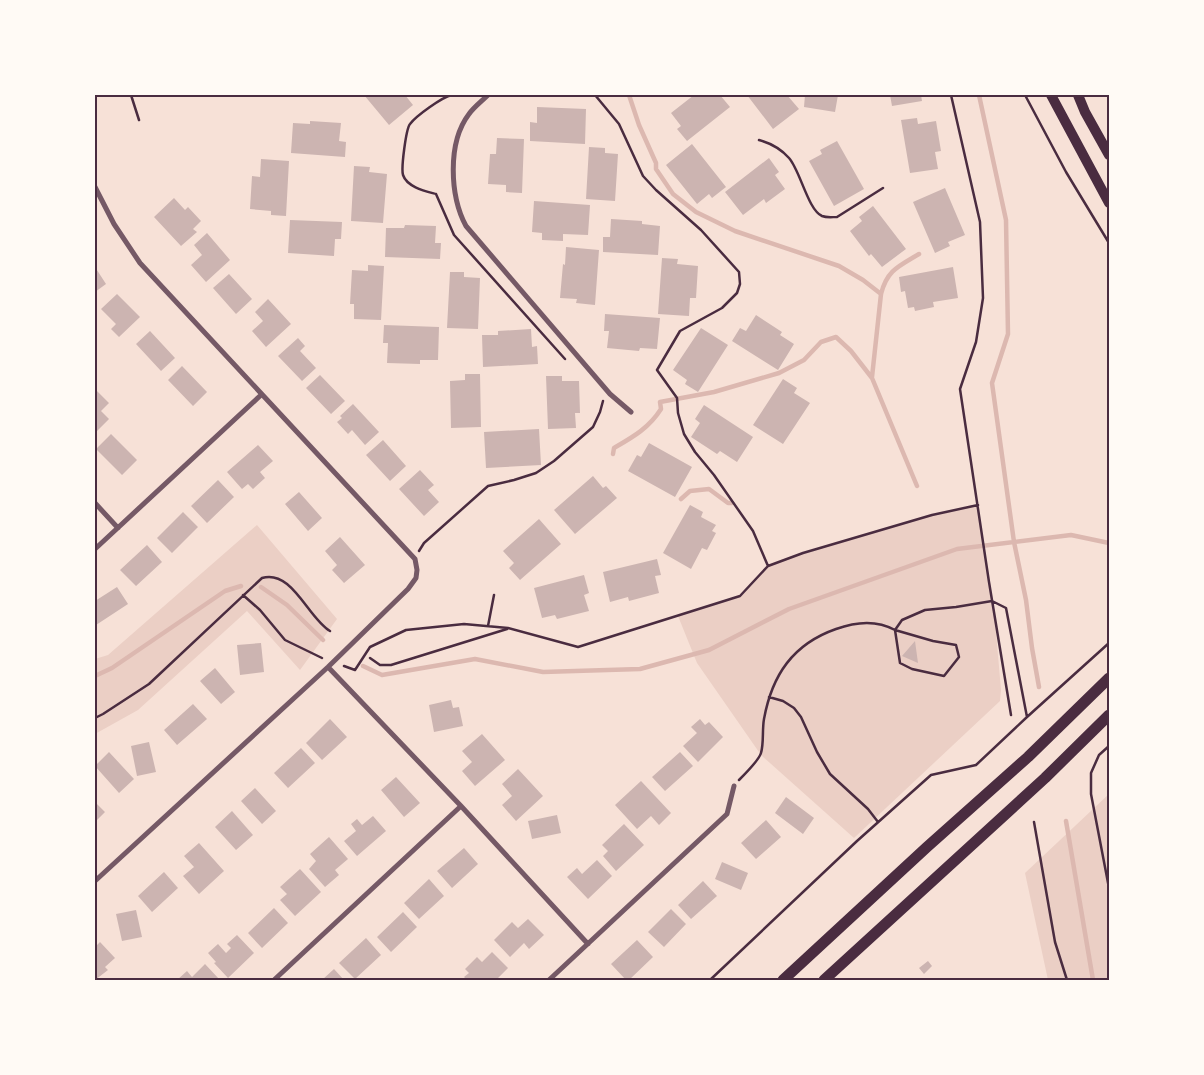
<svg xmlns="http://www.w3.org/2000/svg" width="1204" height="1075" font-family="'DM Sans',sans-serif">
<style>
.green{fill:#ebcfc5}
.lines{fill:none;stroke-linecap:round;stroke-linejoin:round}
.stream{stroke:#dcb8b0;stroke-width:4.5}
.building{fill:#ccb4b1}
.path{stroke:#4a2c40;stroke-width:2.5}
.minor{stroke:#755966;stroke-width:5}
.secondary{stroke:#4a2c40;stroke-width:10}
.trunk{stroke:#4a2c40;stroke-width:11}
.neatline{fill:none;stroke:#4a2c40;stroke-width:2}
</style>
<rect width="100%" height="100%" fill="#f7e1d7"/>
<path class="green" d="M978 505 994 609 1001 690 1000 701 854 838 761 755 697 663 678 616 740 596 768 566 803 553 932 515Z
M257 525 337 619 300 670 247 611 138 710 95 734V659L108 655Z
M1109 794V980H1048L1025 873Z"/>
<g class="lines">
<path class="stream" d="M629 95 639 125 656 163V169L673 194 696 212 735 231 839 266 863 280 881 294
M979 95 1006 220 1008 334 992 383 1014 542 1026 600 1032 648 1039 687
M872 377 881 294C887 270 899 266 919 254
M613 454 614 448C633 437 649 428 661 409L660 402 714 392 779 373 804 360 821 342 836 337 851 351 872 378 917 486
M681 499 690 491 709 489 728 503H732
M261 587 287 605 323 640
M363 666 382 675 475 659 543 672 640 669 709 650 789 609 957 549 1071 535 1109 543
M95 676 112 668 225 591 241 586
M1066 821 1093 980"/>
</g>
<path class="building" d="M364 95H405L413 105 389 125Z
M694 95H720L730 107 687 141 677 129 681 126 671 113Z
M747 95H787L799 109 773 129Z
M805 95H838L835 112 804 107Z
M890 95H921L922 101 892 106Z
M537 107 586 109 585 144 530 141V122L537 123Z
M917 118 918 124 936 121 941 151 935 152 938 169 910 173 901 120Z
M310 121 341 123 339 141 346 142 345 157 291 153 293 123 310 124Z
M497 138 524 139 522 193 506 192V185L488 184 490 154H496Z
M837 141 864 189 834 206 809 161 822 154 820 150Z
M692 144 726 187 712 198 709 194 697 204 666 165Z
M589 147 605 148V153L618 154 615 201 586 199Z
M769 158 779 172 775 175 785 189 766 203 764 199 743 215 725 192Z
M261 159 289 161 286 216 271 215V211L250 209 252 176 260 177Z
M354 166 370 167 369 172 387 174 383 223 351 221Z
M945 188 965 235 948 242 950 246 935 253 913 202Z
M174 198 185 210 188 207 201 221 193 229 197 232 181 246 154 217Z
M534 201 590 205 588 235 563 234V241L542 240V233L532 232Z
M873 206 906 249 882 267 871 254 869 256 850 231 862 221 859 217Z
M611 219 642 221V224L660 226 658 255 603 252V237H610Z
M290 220 342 222 341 239H335L334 256 288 253Z
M405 225 436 226 435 243H441L440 259 385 257 386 228H404Z
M207 233 230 260 206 282 191 265 202 255 194 245Z
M566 247 599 250 595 305 576 303 577 299 560 298 563 264 565 265Z
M662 258 678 259 677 264 698 266 696 298H690L689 316 658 314Z
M368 265 384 266 381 320 354 319V304H350L352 270 368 271Z
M95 267 106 284 95 292Z
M953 267 958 298 933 302 934 307 915 311 914 307 908 308 905 291 901 292 899 277Z
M450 272H464V277L480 278 478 329 447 328Z
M229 274 252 299 236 314 213 288Z
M117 294 140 317 119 337 111 329 116 324 101 309Z
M268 299 291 324 266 347 252 331 263 321 255 312Z
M605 314 660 318 657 349 640 348 639 351 607 348 609 331H604Z
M756 315 782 332 780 335 794 344 778 370 732 341 740 328 746 331Z
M384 325 439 327 438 360H420V364L387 363 388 343H383Z
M701 328 728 345 698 392 685 384 687 380 673 370Z
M531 329 532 347 537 346 538 364 483 367 482 335H498V331Z
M150 331 175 358 161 371 136 344Z
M298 338 305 346 300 351 316 368 302 381 278 356Z
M182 366 207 392 193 406 168 380Z
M465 374H480L481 427 451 428 450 381 465 380Z
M320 375 345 401 331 414 306 388Z
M546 376H562V381H579L580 413H575L576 428 548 429Z
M783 379 797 388 794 393 810 403 783 444 753 425Z
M95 389 109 403 101 411 109 419 95 433Z
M353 404 379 432 365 445 352 430 348 434 337 422 342 418 340 416Z
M704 405 753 437 737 462 720 451 717 454 691 437 700 423 695 419Z
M539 429 541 465 486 468 484 432Z
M111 434 137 460 122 475 96 449Z
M383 440 406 466 390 481 366 455Z
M649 443 692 467 675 497 628 471 637 455 641 457Z
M258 445 273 461 260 472 265 478 253 489 248 484 242 489 227 472Z
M420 470 434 485 428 490 439 502 424 516 399 489Z
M593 476 603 488 606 486 617 498 575 534 554 510Z
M218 480 234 497 207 523 191 506Z
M299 492 322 518 308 531 285 504Z
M690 505 703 512 701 517 716 525 712 531 716 533 707 550 702 548 691 569 663 553Z
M183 512 198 527 172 553 157 538Z
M539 519 561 544 520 580 509 568 514 563 503 551Z
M340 537 365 565 344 583 332 570 337 565 325 551Z
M147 545 162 562 136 586 120 570Z
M657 559 661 575 655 576 659 593 629 601 628 597 610 602 603 572Z
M584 575 589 593 584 595 589 611 557 619 555 615 542 618 534 588Z
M117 587 128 604 96 625 95 601Z
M915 641 918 663 902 656Z
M261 643 264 672 240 675 237 645Z
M215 668 235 692 221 704 200 681Z
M451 700 453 708 459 707 463 726 434 732 429 705Z
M193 704 207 719 177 745 164 730Z
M330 719 347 737 322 760 306 743Z
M700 719 705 725 709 722 723 737 698 762 683 746 697 733 691 727Z
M482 734 505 760 475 786 462 771 472 762 462 751Z
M149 742 156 772 137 776 131 746Z
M301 748 315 763 288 788 274 773Z
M109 752 134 779 119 793 95 766Z
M680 752 693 766 665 791 652 777Z
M518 769 543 796 516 821 502 805 512 796 502 784Z
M396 777 420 803 404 817 381 790Z
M641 781 671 813 659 825 651 816 637 829 615 805Z
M255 788 276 811 262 824 241 801Z
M786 797 814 818 803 834 775 813Z
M95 802 105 812 95 822Z
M232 811 253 835 236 850 215 827Z
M557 815 561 833 532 839 528 821Z
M373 816 386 831 357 856 344 841 356 831 351 824 357 819 362 825Z
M766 820 781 837 756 859 741 843Z
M624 824 644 845 616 871 603 856 608 851 602 845Z
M329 837 348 859 335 870 339 875 325 887 309 869 316 861 310 854Z
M199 843 224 871 199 894 183 876 194 867 184 856Z
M464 848 478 864 452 888 437 871Z
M597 860 612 876 588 899 567 877 577 868 582 874Z
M722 862 748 873 741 890 715 879Z
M300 869 321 892 295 916 280 900 287 894 280 887Z
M164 872 178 888 152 912 138 896Z
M429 879 444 896 419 919 404 903Z
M703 881 717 896 691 919 678 905Z
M274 908 288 923 262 948 248 933Z
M671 909 686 924 664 947 648 932Z
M136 910 142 937 122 941 116 914Z
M403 912 417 927 391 952 377 937Z
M528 919 544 935 529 949 524 943 510 957 494 940 512 922 518 928Z
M237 935 254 953 228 978 214 963 216 962 208 953 218 944 226 953 231 948 227 944Z
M366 938 381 955 355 979 339 963Z
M637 940 653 957 629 980H626L611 964Z
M100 942 115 958 105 967 108 970 95 980V947Z
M492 952 508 968 496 980H467L464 977 469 973 465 969 477 957 482 962Z
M928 961 932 966 924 974 919 968Z
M205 964 219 979 217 980H177L187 971 192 977Z
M334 969 344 980H322Z"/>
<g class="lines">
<path class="path" d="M131 95 139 120
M452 95C442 97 416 116 410 124 406 129 401 168 403 175 407 187 425 191 436 194L454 235 565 359
M595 95 619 124 643 176 656 190 701 230 739 272 740 284 737 293 722 308 680 331 657 370 677 398 678 413 684 434 695 452 714 475 753 531 768 566
M951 95 980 222 983 298 976 342 960 389 989 582 1011 715
M1025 95 1066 172 1109 243
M759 140C770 143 781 149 789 158 800 170 808 210 822 216 827 218 832 217 837 217L883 188
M419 551 424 543 488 486 514 480 536 473 554 461 593 427 600 412 603 401
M243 595 260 610 285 640 322 658
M488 626 494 595
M370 658 380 665H391L507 629
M344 666 355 670 370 647 406 630 464 624 508 628 578 647 740 596 768 566 803 553 932 515 978 505
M769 697 783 701 794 708 801 717 817 752 830 774 868 809 878 822
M95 718 103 714 149 684 262 578C292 569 308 618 330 631
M1109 746 1099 755 1091 773V794L1109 888
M739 780C745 774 759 760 761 753 764 743 762 730 764 719 772 675 793 644 836 629 855 622 877 620 895 630L933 641 956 645 959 657 944 676 912 669 900 663 895 630 902 620 925 610 956 607 992 601 1006 608 1027 717
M1034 822 1055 942 1067 980
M710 980 857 841 931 775 976 765 1027 717 1109 643"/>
<path class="minor" d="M488 95C482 101 474 107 469 114 447 143 450 196 466 226L610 394 631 412
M95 187 114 224 140 263 415 559 417 570 416 578 408 589 328 667 95 881
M95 503 118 528
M95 549 261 395
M328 667 461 806 588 944
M274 980 461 806
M549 980 727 814 734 786"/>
<path class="secondary" d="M1051 95 1109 203
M1078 95 1085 112 1109 155"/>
<path class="trunk" d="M783 980 927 847 1028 757 1109 678
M824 980 1045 778 1109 715"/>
</g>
<rect width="1204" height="1075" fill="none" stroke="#fffaf5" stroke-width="192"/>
<rect x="96" y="96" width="1012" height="883" class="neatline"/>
</svg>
